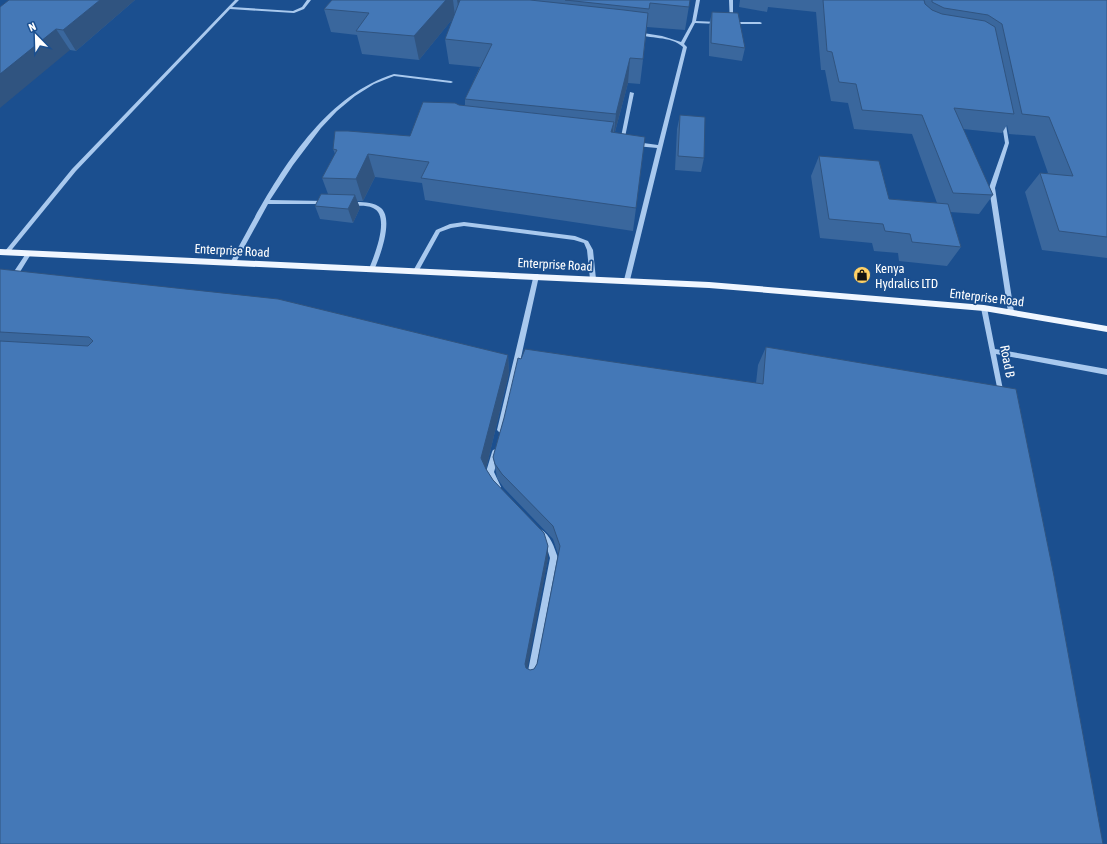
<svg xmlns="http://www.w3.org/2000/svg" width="1107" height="844" font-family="'Asap Condensed',sans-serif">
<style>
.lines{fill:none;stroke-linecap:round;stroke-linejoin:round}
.minor{fill:#a9c9ee;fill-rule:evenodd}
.major{fill:#f0f6ff;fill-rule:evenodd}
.wall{fill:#3a679d}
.shaded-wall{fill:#305480}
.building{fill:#4478b7;stroke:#305480}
.labels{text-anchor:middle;stroke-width:3.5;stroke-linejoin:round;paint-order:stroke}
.street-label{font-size:13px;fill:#fff;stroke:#1b4f8f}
.poi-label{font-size:13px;fill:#fff;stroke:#1b4f8f;text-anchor:start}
</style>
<rect width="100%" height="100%" fill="#1b4f8f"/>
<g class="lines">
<path class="minor" d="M235 0H239L232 7 293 11 302 7 307 0H311L304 9 294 13 230 9 76 171 9 253H5V251L72 169Z
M696 0H700L696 21 718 22 720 23 718 24 695 23 684 44 687 47 630 280 627 282 624 280 657 148 636 146 634 144 636 142 658 145 683 47C670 35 650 40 635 33L637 32 662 36 681 42 692 22Z
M729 0H733V22H760L762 23 761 24H730Z
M394 74 451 81 453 82 451 83 394 76 374 84 355 96 337 111 321 128 293 165 270 200 326 201 328 202V204H268L235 264H231L230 263C267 194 314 99 394 74Z
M630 92 634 93 624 142 622 143 620 142Z
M1001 118 1005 119 1009 143 995 188 1014 312 1011 314 1008 312 989 188 1005 143Z
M350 202C359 202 373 201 381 208 394 219 380 257 374 270L372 271 369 269C374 256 391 216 373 208 365 204 356 207 348 205L347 204Z
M464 222 575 236 588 241 593 250 596 279 593 281 590 279 587 250 584 243 574 240 464 226 451 228 440 232 418 272H414L413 271 436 230 450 224Z
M29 251 31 252V254L15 280H11V276L27 252Z
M534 274H538L539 276 505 430 503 432 501 433 499 432 497 430Z
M982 306H986L987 308 995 349 1107 369V375L996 354 1004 395 1003 397H999L981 308Z
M496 449 499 450 500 452 494 472 501 487 500 489 497 490 494 489 486 472 492 452 493 450Z
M540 529C551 535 554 547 558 558L536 671 535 674 532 675 529 674 528 671 550 558 546 545 536 533 537 530Z"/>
<path class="major" d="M0 249 709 282 984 305 1107 326V332L984 311 709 288 0 255Z"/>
</g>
<path class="wall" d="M9 0H135L76 51 70 50Z
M332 0H690L685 30 647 27 640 84 628 83 615 132 636 208 633 231 425 200 422 183 375 177 363 201H357L360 208 353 223 320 219 315 206 328 194 322 178 335 154 333 149 410 136 459 105H465V99L480 67 449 64 445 39 454 17 419 60 362 54 357 35 331 32 324 9Z
M740 0H1107V258L1042 250 1025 192 1040 173H1048L1035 136 1009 134 1007 125 1002 133 963 129 993 195 979 214 950 212 961 247 947 266 899 261 898 253 874 251 872 243 820 238 811 176 819 156 889 199 937 203 912 134 854 129 848 103 831 101 825 70H821L816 12 768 7 767 12 739 7Z
M712 12 745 48 742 61 709 56V26Z
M680 115 704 158 701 172 675 170 677 129Z
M0 269 508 355 509 373 486 469 493 480 548 546V558L527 668 530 670 534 669 537 664 558 554 553 539 504 488 497 478 496 472 493 457 521 359 756 383 758 365 766 347 1103 844H0Z"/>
<path class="shaded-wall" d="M100 0H135L76 51 63 30Z
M446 0H453L455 16 419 60 414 36Z
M457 0H466L459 11Z
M56 29 70 50 0 108V74Z
M630 58 628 83 613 139 616 114Z
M614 122 612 144 611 132Z
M368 154 375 177 363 201 356 179Z
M355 195 360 208 353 223 348 209Z
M508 355 509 373 485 473 481 458Z
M548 546V558L527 671 525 664Z"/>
<path class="building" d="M9 0H100L63 30 56 29 0 74V7Z
M332 0H446L414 36 356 31 369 13 324 9Z
M460 0H530L624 10 648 13 643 59 630 58 616 114 465 99 492 44 445 39Z
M565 0H690L689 7 650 3 649 9Z
M823 0H924L925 4 932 10 942 14 985 21 995 27 1014 114 954 108 993 195 953 193 922 115 862 110 856 84 839 82 832 52 827 51Z
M932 0H1107V237L1059 231 1040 173 1073 176 1049 117 1022 114 1002 24 988 15 944 8 932 2Z
M712 12 738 13 745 48 711 43Z
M423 102 455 103 459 105 614 122 611 132 645 137 636 208 421 178 429 162 368 154 356 179 322 178 337 150 333 149 335 131H348L410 136Z
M680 115 705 117 704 158 678 156Z
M819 156 879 161 889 199 948 204 961 247 912 242 910 234 885 231 883 224 829 219Z
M321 194 355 195 348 209 315 206Z
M0 269 278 299 508 355 481 458 486 469 493 480 544 533 548 546 525 664 526 668 530 670 534 669 537 664 560 546 553 526 502 474 495 464 493 457 504 418 518 358 521 359 525 349 763 384 766 347 1016 389 1054 576 1103 844H0V341L88 346 93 341 89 337 0 332Z"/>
<defs>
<g id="shop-disc" transform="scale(0.9)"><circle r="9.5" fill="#ffd166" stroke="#1b4f8f"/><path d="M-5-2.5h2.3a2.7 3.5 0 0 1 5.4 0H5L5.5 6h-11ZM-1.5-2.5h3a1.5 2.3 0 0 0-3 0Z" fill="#111"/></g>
</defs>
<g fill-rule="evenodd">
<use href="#shop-disc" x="862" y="275"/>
</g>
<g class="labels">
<g class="street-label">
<text transform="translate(232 250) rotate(3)" y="5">Enterprise Road</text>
<text transform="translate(555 264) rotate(3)" y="5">Enterprise Road</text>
<text transform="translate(987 297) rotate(7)" y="5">Enterprise Road</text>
<text transform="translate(1008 361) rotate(79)" y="5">Road B</text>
</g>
<g class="poi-label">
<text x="875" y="273">Kenya<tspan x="875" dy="15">Hydralics LTD</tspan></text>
</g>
</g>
<g transform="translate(36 36) rotate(337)" stroke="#1b4f8f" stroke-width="3" paint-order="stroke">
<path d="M0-3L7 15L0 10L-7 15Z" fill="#ffffff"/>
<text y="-6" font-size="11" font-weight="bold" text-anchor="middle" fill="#ffffff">N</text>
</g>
</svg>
